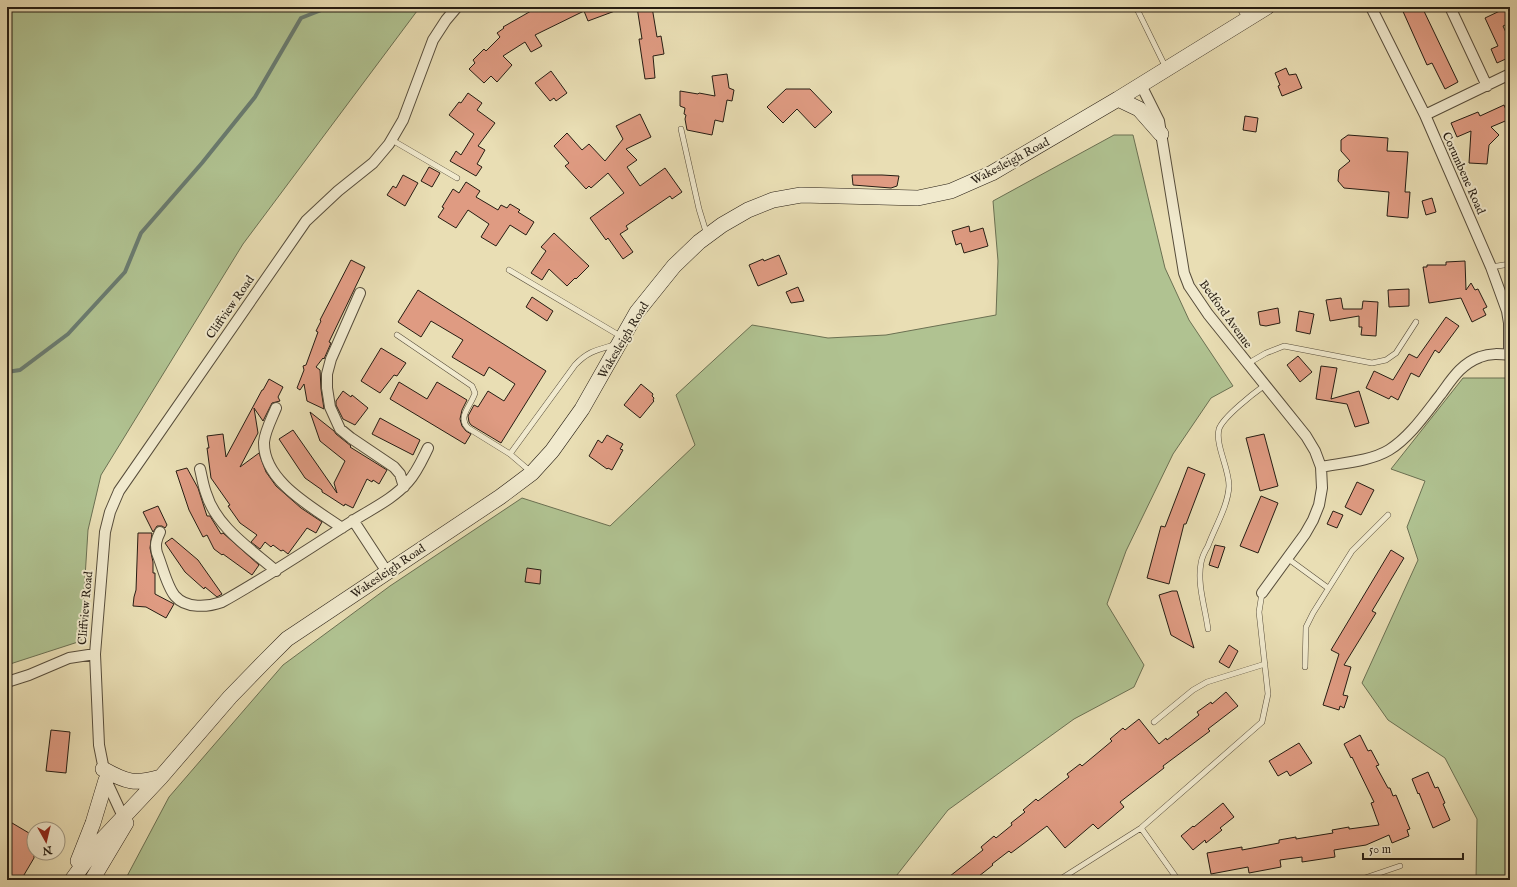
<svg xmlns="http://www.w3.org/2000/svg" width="1517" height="887" font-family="'IM FELL English',serif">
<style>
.green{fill:#b0c291;stroke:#6b7052}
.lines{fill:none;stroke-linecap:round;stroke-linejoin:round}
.stream{stroke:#6a7c71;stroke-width:4}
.building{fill:#df9b82;stroke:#261d13}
.service-casing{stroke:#574d3b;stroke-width:6}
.minor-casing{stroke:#574d3b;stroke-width:12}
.secondary-casing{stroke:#261d13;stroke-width:16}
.service{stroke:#f1eace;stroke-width:5}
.minor{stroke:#f1eace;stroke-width:10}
.secondary{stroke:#f1eace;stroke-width:15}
.labels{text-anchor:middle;stroke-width:4;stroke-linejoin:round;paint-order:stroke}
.street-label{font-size:12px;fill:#261d13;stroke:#f1eace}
</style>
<rect width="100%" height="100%" fill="#e9deb4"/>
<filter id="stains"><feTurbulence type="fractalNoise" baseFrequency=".005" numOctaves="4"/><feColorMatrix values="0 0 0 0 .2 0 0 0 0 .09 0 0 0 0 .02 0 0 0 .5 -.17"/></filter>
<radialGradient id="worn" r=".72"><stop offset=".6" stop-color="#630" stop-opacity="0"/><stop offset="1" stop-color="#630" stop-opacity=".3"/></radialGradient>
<path class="green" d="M7 7H420L243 244 101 475 88 530 81 641 7 665Z
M1114 135H1133L1165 268 1189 320 1233 386 1211 398 1173 454 1126 551 1107 604 1144 665 1134 687 1074 719 948 810 893 880H125L169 797 283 665 390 586 522 498 610 526 695 445 676 395 752 325 828 338 886 335 996 315 998 261 993 201Z
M1463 378H1506L1510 379V880H1476L1477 819 1445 758 1388 720 1362 683 1418 560 1407 527 1425 481 1391 469Z"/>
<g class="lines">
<path class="stream" d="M7 372 20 370 68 334 125 272 141 233 202 163 255 97 301 18 329 7"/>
</g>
<path class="building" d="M538 7H623V8L588 21 584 11 535 35 542 46 531 52 525 42 503 56 512 65 497 82 491 76 484 83 469 69 475 63 473 60 484 49 486 51 500 37 497 33 504 28 503 27Z
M637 7H652L657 37 661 36 664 54 653 56 655 78 645 79 639 39H642Z
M1401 7H1422L1458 82 1445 89 1432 63 1427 65Z
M1504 9 1510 22V23L1503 26 1510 41V57L1497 63 1491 49 1498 46 1485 18Z
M1286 68 1289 75 1296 74 1302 88 1282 96 1278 86 1280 85 1275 73Z
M551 71 567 93 556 101 554 98 550 101 535 83Z
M727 74 729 88 734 90 732 101 727 100 723 122 715 120 712 135 687 130 685 119 686 115 684 114 685 108 680 106V91L698 94 699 93 715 96 712 76Z
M786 89H810L832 112 815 128 797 109 783 123 767 107Z
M468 93 482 103 477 110 495 123 478 146 485 150 477 164 482 167 476 176 450 161 456 151 461 155 474 134 449 115 459 102 461 103Z
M1504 105 1510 119 1491 127 1499 135 1489 145 1487 164 1469 163 1471 131 1457 137 1451 123 1478 112 1480 116Z
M640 114 651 137 626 149 637 160 627 167 640 186 665 168 682 192 672 199 670 196 626 226 628 229 620 234 633 252 623 259 608 238 606 240 590 218 624 193 608 173 591 188 589 186 586 189 565 166 569 163 554 146 567 133 582 150 589 144 605 161 623 139 616 126Z
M1245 116 1258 118 1256 132 1243 130Z
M1348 135 1388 138 1387 151 1408 152 1405 192H1410L1408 218 1387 216 1389 192 1344 188 1338 181 1339 170 1350 161 1341 151V140Z
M429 167 440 173 432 187 421 181Z
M403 175 418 183 405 206 387 195 393 186 396 188Z
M852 175H882L899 176 897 186 891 188 853 185Z
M466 182 480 191 476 197 498 210 501 205 507 208 510 204 520 210 518 212 534 222 526 235 510 225 496 246 481 237 489 224 468 210 456 228 438 217 444 208 442 207 453 189 459 193Z
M1432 198 1436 212 1426 215 1422 201Z
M969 226 970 232 983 228 988 246 964 253 961 243 956 245 952 231Z
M554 233 589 266 576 279 575 278 567 286 549 269 542 280 531 273 546 251 541 247Z
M779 255 787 274 758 286 749 265 763 259 764 261Z
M351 260 365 267 329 342 331 343 324 359 323 358 316 367 320 370 321 389 324 409 307 401 304 384 300 390 297 388 304 370 303 366 306 365 318 332 316 331 321 321 320 320Z
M1465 261 1466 290 1471 283 1475 290 1478 289 1487 307 1483 309 1486 315 1472 322 1461 298 1429 303 1423 267H1427V265H1446V262Z
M798 287 804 301 791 303 786 292Z
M1409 289V306L1389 307 1388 290Z
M418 290 546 371 501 443 471 425 469 422 468 416 474 405 478 407 488 391 504 401 515 384 489 367 484 376 452 357 463 340 431 321 421 337 398 322Z
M532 297 553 311 547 321 526 307Z
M1341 298 1343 309H1362L1363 301 1378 302 1376 336 1361 335 1362 327H1359V316L1330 321 1326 300Z
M1278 308 1280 323 1266 326 1260 325 1258 312Z
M1299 311 1314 314 1310 334 1296 331Z
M1446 317 1459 326 1439 353 1435 350 1419 377 1411 373 1398 400 1391 396 1389 399 1366 388 1374 371 1393 380 1409 354 1417 358Z
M381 348 406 363 397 376 394 375 380 393 361 381Z
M1298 356 1312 372 1300 382 1287 365Z
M1321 366 1337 368 1331 399 1359 391 1369 423 1355 427 1347 404 1316 399Z
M269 379 283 387 278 397 280 401 272 403 263 421 254 408 258 433 240 467 259 453 266 472 276 486 301 508 322 522 316 533 307 528 288 554 283 550 281 551 273 545 271 547 265 542 260 549 251 542 257 535 240 523 228 506 230 505 211 478 207 448H209L207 436 223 434 226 457 262 390H263Z
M399 382 427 399 437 382 467 400 462 410 460 419 462 426 466 431 471 434 465 444 390 399Z
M641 384 653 394 652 396 654 398 653 400 654 401 640 418 624 405Z
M343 391 351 397 352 395 368 408 355 425 343 419 336 405V401Z
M310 412 334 431 336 434 351 446 350 447 387 470 379 484 373 480 372 482 367 479 353 508 345 504 344 506 327 495 322 492V490L305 478 279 439 293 430 337 493 334 483 345 461 320 441Z
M380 418 420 440 413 455 372 434Z
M1264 434 1278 486 1260 491 1246 438Z
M607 435 623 444 620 449 623 450 612 470 608 468 607 469 589 456 598 440 602 443Z
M1188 467 1205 474 1186 524H1184L1169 584 1147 578 1161 526 1165 527Z
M187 468 198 488 207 516H210L221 534 223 533 259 565 252 575 223 554 222 555 214 549 207 535 203 537 189 510 176 471Z
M1357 482 1374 490 1361 515 1345 507Z
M1261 496 1278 503 1258 553 1240 546Z
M158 506 167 525 165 528 162 526H157L153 532 143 512Z
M1333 511 1343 515 1337 528 1327 524Z
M138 533H152L150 548 153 562V573H155V594L174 604 166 618 146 607 133 606 134 597 136 590Z
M172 538 198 560 222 594 217 597 205 587 204 589 185 572 165 543Z
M1215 545 1225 547 1218 568 1209 565Z
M1391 550 1404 558 1372 611 1376 613 1344 665 1351 667 1343 695 1348 696 1344 708 1340 706 1339 710 1323 705 1339 654 1331 650Z
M527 568 541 570 540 584 525 582Z
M1172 591H1177L1194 648 1171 635 1159 595Z
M1229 645 1238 651 1229 668 1219 662Z
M1226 692 1238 706 1208 729 1210 731 1163 766 1164 768 1120 802 1124 807 1098 829 1093 824 1065 848 1047 826 1011 853 1009 851 992 864 993 865 974 880H945L983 850 981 847 994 836 996 838 1012 825 1011 823 1025 812 1023 810 1036 799 1038 801 1069 777 1067 774 1080 764 1082 766 1112 741 1110 739 1123 728 1125 730 1139 719 1159 744 1166 738 1167 740 1199 715 1197 712 1211 702 1212 704Z
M51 730 70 732 66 773 46 771Z
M1360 735 1368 751 1371 750 1379 765 1376 766 1388 788H1390L1393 796 1396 795 1410 829 1407 830 1409 836 1392 843 1389 835 1366 845 1334 850 1335 857 1302 862V857L1280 860 1281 867 1249 873 1248 867 1211 874 1207 853 1242 847V850L1279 843V840L1296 837V839L1333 833 1332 830 1349 827V829L1379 825 1371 803 1374 802 1352 757 1351 758 1344 744Z
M1299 743 1312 763 1290 776 1287 771 1278 776 1269 761Z
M1428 772 1435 788 1438 787 1445 803 1443 804 1450 820 1433 828 1419 793 1418 794 1412 779Z
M1223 803 1234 817 1220 828 1222 830 1206 843 1205 840 1193 850 1181 836 1193 826 1194 827Z
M7 820 34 836V858L21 880H7Z"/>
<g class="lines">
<g class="service-casing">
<path id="service" d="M1136 7 1166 68
M1239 7 1246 19
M681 129 699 209 707 235
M392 140 457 178
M1491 267 1510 264
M509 270 622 337
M397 335 472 386 475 393C471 406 457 417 468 428L510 454 531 472
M1247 364 1266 353 1284 346 1372 363 1386 360 1396 353 1416 322
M510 454 575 365C588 351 597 350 614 345
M1287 558 1328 588
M1208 629C1205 607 1197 584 1201 563 1202 557 1205 551 1208 546 1215 527 1228 506 1229 486 1229 468 1215 445 1219 429 1223 417 1254 393 1265 385
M1305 667 1306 627 1313 613 1352 551 1388 515
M1154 722 1193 690 1207 682 1265 664
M1141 828 1178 880
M1059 880 1141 828 1262 722 1268 694 1259 612 1262 593
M1359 880 1400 866"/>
</g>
<g class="minor-casing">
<path id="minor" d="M1371 7 1425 115 1491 267 1507 311 1509 323V355
M1450 7 1487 86
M1141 85 1159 121 1184 273 1189 286 1208 314 1306 436 1315 451 1321 467 1322 488 1319 505 1313 520 1305 534 1262 593
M1425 115 1510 74
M360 293 331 359 327 374V388L330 407 340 429 351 438 394 467 400 474 404 487
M276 408C272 418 265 431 264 442 263 482 314 508 342 528
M1321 467C1342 463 1371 461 1389 450 1410 437 1426 413 1441 394 1452 379 1461 364 1480 357 1490 353 1500 354 1510 355
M200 469C202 477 203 485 206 493 216 527 251 549 276 571
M353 520 387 572
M160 532C156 540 155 545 157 553 162 565 167 587 175 596 186 609 208 607 222 602 267 577 308 549 351 522 371 509 392 500 408 482 417 472 422 460 428 448
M7 682 29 675 69 658 95 654
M125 821 106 780 99 745 95 654 105 532 110 512 119 491 306 221 338 191 373 163 389 144 403 120 433 40 446 20 457 7"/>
</g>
<g class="secondary-casing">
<path id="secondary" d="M1118 99 1139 109 1161 134
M103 769C126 782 135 785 161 777
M78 861 93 823 106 780
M72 880 99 843 161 777 230 697 265 661 287 639 500 497 532 473 552 451 582 409 637 312 674 266 699 242 722 225 748 210 773 200 801 195 918 198 951 191 992 173 1118 99 1267 7
M92 880 126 823"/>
</g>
<use href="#service" class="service"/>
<use href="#minor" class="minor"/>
<use href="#secondary" class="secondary"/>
</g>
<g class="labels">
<g class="street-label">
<text transform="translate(1010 161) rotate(-28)" y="4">Wakesleigh Road</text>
<text transform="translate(1464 173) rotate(66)" y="4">Corumbene Road</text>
<text transform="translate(230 307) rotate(-55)" y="4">Cliffview Road</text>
<text transform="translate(1226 314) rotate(54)" y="4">Bedford Avenue</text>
<text transform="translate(623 340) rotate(-59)" y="4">Wakesleigh Road</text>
<text transform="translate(388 571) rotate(-34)" y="4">Wakesleigh Road</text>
<text transform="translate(85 608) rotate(-85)" y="4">Cliffview Road</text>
</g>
</g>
<rect width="1517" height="887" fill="none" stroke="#e9deb4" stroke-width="24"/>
<rect x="8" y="8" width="1501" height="871" fill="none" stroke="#261d13" stroke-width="2"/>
<rect x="12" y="12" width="1493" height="863" fill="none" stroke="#261d13"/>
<g transform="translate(46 841) rotate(172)"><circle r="19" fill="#f1eace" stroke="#a09883"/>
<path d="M0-3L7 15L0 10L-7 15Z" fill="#8f2418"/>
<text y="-6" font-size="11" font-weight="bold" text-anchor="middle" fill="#261d13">N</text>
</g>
<path d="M1363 853v6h100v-6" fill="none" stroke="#261d13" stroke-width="2"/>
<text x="1369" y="853" font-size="12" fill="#261d13" stroke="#f1eace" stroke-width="3" paint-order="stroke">50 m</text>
<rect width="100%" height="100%" filter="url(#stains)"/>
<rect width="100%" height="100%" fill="url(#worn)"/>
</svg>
